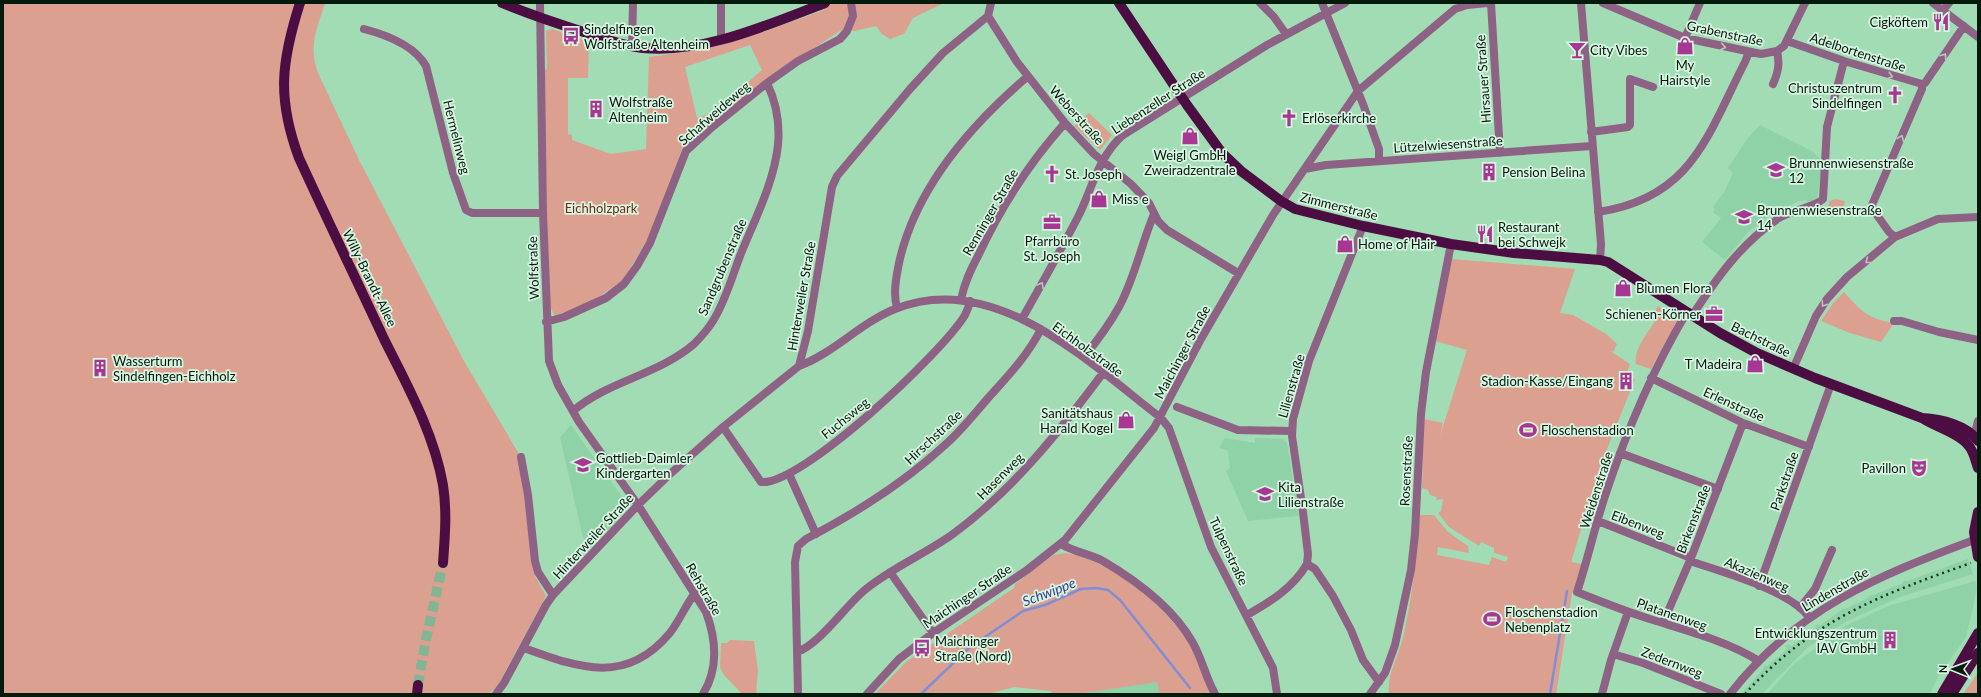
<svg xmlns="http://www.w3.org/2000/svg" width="1981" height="697" font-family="Lato,sans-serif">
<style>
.built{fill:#90d2a8}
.green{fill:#dba090;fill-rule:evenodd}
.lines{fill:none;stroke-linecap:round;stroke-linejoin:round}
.stream{stroke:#818dd4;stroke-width:2.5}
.major-tunnel{stroke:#82b593;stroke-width:10;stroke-dasharray:10 5;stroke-linecap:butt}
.minor{stroke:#8e6284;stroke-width:8}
.major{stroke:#4c0d42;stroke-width:10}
.rail{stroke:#193423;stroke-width:2.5;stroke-dasharray:2 4;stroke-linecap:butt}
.oneway{stroke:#bec2c0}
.labels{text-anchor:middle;stroke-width:3.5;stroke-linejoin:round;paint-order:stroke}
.poi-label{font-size:13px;fill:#041a0d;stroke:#d8f5e1;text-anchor:start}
.street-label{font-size:13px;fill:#041a0d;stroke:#d8f5e1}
.park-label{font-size:13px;fill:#732915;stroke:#d8f5e1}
.water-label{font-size:14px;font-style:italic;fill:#363b8f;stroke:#d8f5e1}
</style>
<rect width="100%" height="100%" fill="#a1dcb5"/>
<path class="built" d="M1760 125 1812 151 1822 161 1817 199 1811 202 1805 200 1799 201 1770 215 1748 232 1725 260 1702 242 1721 218 1713 212 1715 209 1713 207 1724 192 1733 173 1728 168 1747 139Z
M571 425 627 504V510L599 541 583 538 560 437Z
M1225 438 1255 443V438L1283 439 1287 443 1299 516 1248 521 1226 471 1230 468 1228 451 1219 448Z
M1968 559 1973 574 1900 597 1847 621 1808 647 1762 694H1741L1764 668 1763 667 1765 665 1767 666 1787 649 1785 646 1788 644 1791 646 1816 627 1815 626 1818 624 1819 626 1844 608 1845 609 1868 598 1870 595 1871 596 1903 583V581H1907Z
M1975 581 1977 587 1972 612 1966 637 1938 677 1930 694H1767L1794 664 1845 626 1888 606Z
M1157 682 1159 694H1077V693Z"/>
<path class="green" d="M3 3H325C317 30 308 45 318 73L359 160 464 361 519 454 535 576 546 596 497 687 488 694H3Z
M822 3H944L913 18 904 34 890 39 882 34 876 26 855 31 843 29 767 79 682 149 649 237 623 280 593 301 555 316 549 305 544 72 547 68 546 31 552 29 589 42 588 78H568V134L572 135V140L611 154 646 149 649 57 700 50 766 31 824 10ZM750 45 762 70 714 112 697 118 685 67Z
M1089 113 1112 135 1100 150 1074 126Z
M1835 199 1845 201 1842 215 1826 212 1830 201Z
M1452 259 1575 269 1560 313 1573 315 1606 334 1617 344 1613 352 1610 351 1630 364 1626 376 1635 379 1601 464 1572 559V562L1582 564 1572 593 1556 694H1389C1387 674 1398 657 1403 638 1412 598 1417 556 1420 515H1434L1448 532 1468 546 1469 553 1438 547 1437 555 1489 565 1492 557 1506 562 1508 557 1494 553V548L1481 542 1479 546 1449 527 1438 513 1441 511 1443 499 1436 500 1437 497 1430 495 1428 490 1422 488 1424 419 1443 423 1440 436 1467 350 1435 341Z
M1844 292C1861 311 1868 319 1894 323L1881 342 1850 333 1821 321 1834 302Z
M1658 306 1677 321 1651 369 1636 364C1633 349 1650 330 1657 318L1653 314Z
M1066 553C1112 560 1164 606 1190 644 1200 658 1205 678 1212 694H1159L1157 682 1077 694H1052L1051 691 1014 687 988 694H875L906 662 1014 588 1015 584 1049 558 1054 555Z
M730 640 754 641 758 670 756 694H742L724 675 720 668 721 643H727Z
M1978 673V694H1963Z"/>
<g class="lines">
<path class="stream" d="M921 694 970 647 1023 611 1045 605 1081 589 1096 588 1108 590 1120 600 1190 688
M1550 694 1567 591"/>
<path class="major-tunnel" d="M418 685 425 644 443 563"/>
<path class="minor" d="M540 3 543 213 549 361 558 385 579 422 638 505 706 612C716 639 719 668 703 694
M721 3V40
M1260 3 1274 17 1286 34
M1322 3 1363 104 1379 149V161
M1491 3 1500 153
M1581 3 1601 244 1600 260
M1603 3 1685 38 1761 54 1777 51 1784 46 1805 3
M1933 3 1978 37
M1943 10 1949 3
M988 16 1017 62 1065 123 1094 154 1131 184 1149 203 1158 221 1167 230 1238 273
M364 29C387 35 414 45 426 66L453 173 466 210 472 213H543
M1685 38 1700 3
M1787 41 1844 61 1922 84
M632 46 633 3
M1773 84C1778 73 1780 64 1777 51
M1591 132 1628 127 1630 125V79L1653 87
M1305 169 1326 165 1592 146
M1598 212C1692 198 1707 136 1745 62L1749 52
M1363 226 1309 361 1293 419 1292 436 1303 512 1308 554 1307 564 1315 569 1333 596 1351 630 1363 660 1379 682
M1895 237 1889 232 1872 208V205L1922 89V84L1925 83 1964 26
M961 300C964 283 971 269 979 254 1001 207 1030 162 1065 123
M897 308C893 294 896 278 899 263 915 189 971 125 1027 77
M1687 312C1653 369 1627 430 1606 493 1595 525 1588 559 1577 592 1602 602 1627 612 1653 620 1688 631 1727 641 1759 661
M1692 316C1716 279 1742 242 1779 218 1790 211 1817 206 1823 199L1827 127 1844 61
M1022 319C1041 285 1061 250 1079 215 1092 188 1099 156 1123 135L1267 45 1345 3
M1894 321H1902L1939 332 1978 340
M546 322 564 317 606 298 624 284 637 266 650 243 686 151 710 129 767 83 798 61 840 39 847 31 853 16 851 3
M1084 357C1097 341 1109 325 1119 307 1135 277 1141 245 1154 214
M799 366C834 353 860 323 895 309 994 269 1088 362 1161 418L1169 428 1211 547 1273 668 1277 694
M1793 369 1816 316 1827 299 1847 277 1895 237 1938 219 1978 217
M1651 378 1743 423 1809 447
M1177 407 1238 430 1291 431
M573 411C608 381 658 375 694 344 701 337 708 329 713 321 725 302 732 277 740 256 754 221 774 183 778 145 780 124 776 102 767 83
M723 427 761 482C801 486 943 352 965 315 967 311 969 306 970 301
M1971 440 1974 436 1978 421
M1620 453 1718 489
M521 457 528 495 535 561 538 572 553 595
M789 474 816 534
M1598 521 1691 558
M1061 544C1074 552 1090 554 1103 561 1137 581 1174 609 1193 643 1202 659 1206 678 1215 694
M1690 561C1722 572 1789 590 1809 617
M890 572 933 633
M1759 586 1831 384
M1800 608 1815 589 1832 550
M1247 615C1270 602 1293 588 1307 564
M1663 623 1691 558 1743 423
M524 648C577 667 625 686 669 634 679 622 685 606 695 593
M797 652C820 644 845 606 866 589 893 567 925 554 953 534 1013 490 1059 432 1103 373
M1613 654 1643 663 1721 694
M496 694 504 683 546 605 553 595 638 505 670 474 723 427 799 366 808 331 832 187 837 176 910 89 943 53 988 16 991 3
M798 694 795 562 798 546 806 539C856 513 905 482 946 444 962 430 975 413 989 397 1008 376 1028 355 1041 329
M867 694 899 659 933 633 1027 570 1065 540 1154 428 1201 339 1273 215 1358 91 1455 9 1467 5 1488 3
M1370 694 1385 673 1395 645 1411 570 1415 534 1421 414 1426 372 1451 244
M1602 694 1611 660 1628 612
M1730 694C1796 609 1877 576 1974 540"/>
<path class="major" d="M300 3C281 62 277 99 299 158 327 219 356 279 384 339 407 385 434 433 443 485 447 511 445 536 443 563
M502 3C531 15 561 25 590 34 607 40 626 46 643 48 704 54 769 24 825 3
M1119 3 1187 105 1222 153 1241 171 1281 201 1295 209 1363 226 1451 244 1514 253 1600 260 1608 262 1720 333 1755 352 1815 378 1922 418C1935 427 1959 433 1968 445 1974 451 1975 460 1978 468
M1922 418C1941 419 1967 425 1978 441
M1978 512 1974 532 1978 557
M417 694 418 685
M1942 694 1978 633
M1952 694 1978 653"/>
<path class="rail" d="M1745 694C1812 620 1880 595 1971 563"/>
</g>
<defs><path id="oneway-chevron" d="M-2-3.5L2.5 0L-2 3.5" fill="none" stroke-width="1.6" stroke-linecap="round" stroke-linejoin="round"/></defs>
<g class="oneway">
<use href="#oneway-chevron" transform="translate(1723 47) rotate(11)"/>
<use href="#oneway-chevron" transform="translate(1944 56) rotate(-56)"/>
<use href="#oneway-chevron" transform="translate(1890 76) rotate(17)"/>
<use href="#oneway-chevron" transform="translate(1901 138) rotate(-68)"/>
<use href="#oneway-chevron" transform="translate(1868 261) rotate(142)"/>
<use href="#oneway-chevron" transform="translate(1041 285) rotate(-61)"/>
<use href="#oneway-chevron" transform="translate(1824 304) rotate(124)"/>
</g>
<defs>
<g id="restaurant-bare" transform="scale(1.38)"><path d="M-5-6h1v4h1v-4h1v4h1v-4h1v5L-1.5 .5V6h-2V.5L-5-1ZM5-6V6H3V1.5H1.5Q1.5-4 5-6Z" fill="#a73793" stroke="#d8f5e1" stroke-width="2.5" paint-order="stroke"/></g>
<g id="bus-bare" transform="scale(1.38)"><path d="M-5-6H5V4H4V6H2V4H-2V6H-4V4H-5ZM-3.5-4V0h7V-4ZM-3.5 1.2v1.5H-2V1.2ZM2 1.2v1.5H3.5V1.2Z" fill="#a73793" stroke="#d8f5e1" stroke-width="2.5" paint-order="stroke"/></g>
<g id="shop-bare" transform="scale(1.38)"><path d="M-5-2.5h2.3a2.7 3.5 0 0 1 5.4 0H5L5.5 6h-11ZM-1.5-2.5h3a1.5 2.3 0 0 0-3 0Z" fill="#a73793" stroke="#d8f5e1" stroke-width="2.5" paint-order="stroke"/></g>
<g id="bar-bare" transform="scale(1.38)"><path d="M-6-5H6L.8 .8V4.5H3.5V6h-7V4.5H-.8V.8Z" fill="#a73793" stroke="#d8f5e1" stroke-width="2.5" paint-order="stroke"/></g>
<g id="church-bare" transform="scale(1.38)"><path d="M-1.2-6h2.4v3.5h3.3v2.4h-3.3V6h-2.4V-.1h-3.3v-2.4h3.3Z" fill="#a73793" stroke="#d8f5e1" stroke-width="2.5" paint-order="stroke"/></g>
<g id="building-bare" transform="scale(1.38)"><path d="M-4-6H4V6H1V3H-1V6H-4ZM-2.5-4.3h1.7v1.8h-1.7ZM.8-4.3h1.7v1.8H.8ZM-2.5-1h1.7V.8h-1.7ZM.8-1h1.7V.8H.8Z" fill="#a73793" stroke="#d8f5e1" stroke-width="2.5" paint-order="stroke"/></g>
<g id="school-bare" transform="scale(1.38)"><path d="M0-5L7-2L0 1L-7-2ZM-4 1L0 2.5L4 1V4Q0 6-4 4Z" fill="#a73793" stroke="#d8f5e1" stroke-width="2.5" paint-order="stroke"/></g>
<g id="office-bare" transform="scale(1.38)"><path d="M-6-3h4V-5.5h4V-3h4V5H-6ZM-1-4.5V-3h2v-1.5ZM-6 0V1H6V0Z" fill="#a73793" stroke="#d8f5e1" stroke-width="2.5" paint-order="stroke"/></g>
<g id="stadium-bare" transform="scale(1.38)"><path d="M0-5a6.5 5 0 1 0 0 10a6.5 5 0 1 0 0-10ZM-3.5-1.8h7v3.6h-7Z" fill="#a73793" stroke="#d8f5e1" stroke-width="2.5" paint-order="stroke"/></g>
<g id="theatre-bare" transform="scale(1.38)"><path d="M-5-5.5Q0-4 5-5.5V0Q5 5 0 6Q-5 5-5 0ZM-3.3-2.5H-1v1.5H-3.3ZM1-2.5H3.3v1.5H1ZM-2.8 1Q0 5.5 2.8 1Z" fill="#a73793" stroke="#d8f5e1" stroke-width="2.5" paint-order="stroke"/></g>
</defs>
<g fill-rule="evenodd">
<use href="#restaurant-bare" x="1941" y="22"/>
<use href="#bus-bare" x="571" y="36"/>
<use href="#shop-bare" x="1685" y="46"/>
<use href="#bar-bare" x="1577" y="50"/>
<use href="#church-bare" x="1895" y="95"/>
<use href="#building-bare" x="596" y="109"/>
<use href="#church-bare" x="1289" y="118"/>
<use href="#shop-bare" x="1190" y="136"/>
<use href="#school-bare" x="1776" y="170"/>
<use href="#building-bare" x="1489" y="172"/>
<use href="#church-bare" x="1052" y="174"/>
<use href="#shop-bare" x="1099" y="199"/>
<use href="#school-bare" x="1744" y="217"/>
<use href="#office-bare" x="1052" y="222"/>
<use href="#restaurant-bare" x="1485" y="234"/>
<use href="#shop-bare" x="1345" y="244"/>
<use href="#shop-bare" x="1623" y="288"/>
<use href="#office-bare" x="1714" y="314"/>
<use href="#shop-bare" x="1755" y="364"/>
<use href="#building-bare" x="100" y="368"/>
<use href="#building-bare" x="1626" y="381"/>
<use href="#shop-bare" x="1126" y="420"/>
<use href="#stadium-bare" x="1528" y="430"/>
<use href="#school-bare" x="583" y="465"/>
<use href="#theatre-bare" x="1919" y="468"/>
<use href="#school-bare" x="1265" y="494"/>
<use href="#stadium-bare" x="1492" y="619"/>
<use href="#building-bare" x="1890" y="640"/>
<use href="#bus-bare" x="922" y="648"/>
</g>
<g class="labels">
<g class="poi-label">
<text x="1928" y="27" text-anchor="end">Cigköftem</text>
<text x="584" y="34">Sindelfingen<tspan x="584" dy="15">Wolfstraße Altenheim</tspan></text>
<text x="1590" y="55">City Vibes</text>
<text x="1685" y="70" text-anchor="middle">My<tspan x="1685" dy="15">Hairstyle</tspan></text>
<text x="1882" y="93" text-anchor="end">Christuszentrum<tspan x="1882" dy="15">Sindelfingen</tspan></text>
<text x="609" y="107">Wolfstraße<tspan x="609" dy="15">Altenheim</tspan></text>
<text x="1302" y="123">Erlöserkirche</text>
<text x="1190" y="160" text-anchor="middle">Weigl GmbH<tspan x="1190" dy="15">Zweiradzentrale</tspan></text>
<text x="1789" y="168">Brunnenwiesenstraße<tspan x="1789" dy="15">12</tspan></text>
<text x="1502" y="177">Pension Belina</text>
<text x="1065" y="179">St. Joseph</text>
<text x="1112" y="204">Miss e</text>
<text x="1757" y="215">Brunnenwiesenstraße<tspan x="1757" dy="15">14</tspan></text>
<text x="1498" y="232">Restaurant<tspan x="1498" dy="15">bei Schwejk</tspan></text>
<text x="1052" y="246" text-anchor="middle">Pfarrbüro<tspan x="1052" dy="15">St. Joseph</tspan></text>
<text x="1358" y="249">Home of Hair</text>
<text x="1636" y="293">Blumen Flora</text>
<text x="1701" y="319" text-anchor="end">Schienen-Körner</text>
<text x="113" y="366">Wasserturm<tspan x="113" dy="15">Sindelfingen-Eichholz</tspan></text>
<text x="1742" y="369" text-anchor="end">T Madeira</text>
<text x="1613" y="386" text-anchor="end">Stadion-Kasse/Eingang</text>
<text x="1113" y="418" text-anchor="end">Sanitätshaus<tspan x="1113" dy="15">Harald Kogel</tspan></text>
<text x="1541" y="435">Floschenstadion</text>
<text x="596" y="463">Gottlieb-Daimler<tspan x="596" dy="15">Kindergarten</tspan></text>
<text x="1906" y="473" text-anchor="end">Pavillon</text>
<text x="1278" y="492">Kita<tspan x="1278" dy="15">Lilienstraße</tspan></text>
<text x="1505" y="617">Floschenstadion<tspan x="1505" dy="15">Nebenplatz</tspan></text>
<text x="1877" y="638" text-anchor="end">Entwicklungszentrum<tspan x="1877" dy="15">IAV GmbH</tspan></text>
<text x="935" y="646">Maichinger<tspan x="935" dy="15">Straße (Nord)</tspan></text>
</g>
<g class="street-label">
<text transform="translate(1725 33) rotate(12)" y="5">Grabenstraße</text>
<text transform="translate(1858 52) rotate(18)" y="5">Adelbortenstraße</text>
<text transform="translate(1483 79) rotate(-94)" y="5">Hirsauer Straße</text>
<text transform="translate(1158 101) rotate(-33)" y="5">Liebenzeller Straße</text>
<text transform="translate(714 113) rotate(-41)" y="5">Schafweideweg</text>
<text transform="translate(1077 115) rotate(48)" y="5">Weberstraße</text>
<text transform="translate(457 137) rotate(76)" y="5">Hermelinweg</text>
<text transform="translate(1448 144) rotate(-4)" y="5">Lützelwiesenstraße</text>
<text transform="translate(1339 206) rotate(14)" y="5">Zimmerstraße</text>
<text transform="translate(990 212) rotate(-60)" y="5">Renninger Straße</text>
<text transform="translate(722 267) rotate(-67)" y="5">Sandgrubenstraße</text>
<text transform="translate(533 268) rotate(-92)" y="5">Wolfstraße</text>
<text transform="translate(370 278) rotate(64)" y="5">Willy-Brandt-Allee</text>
<text transform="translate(801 296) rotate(-80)" y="5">Hinterweiler Straße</text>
<text transform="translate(1761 339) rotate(26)" y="5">Bachstraße</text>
<text transform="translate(1088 349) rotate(36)" y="5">Eichholzstraße</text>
<text transform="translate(1182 352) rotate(-62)" y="5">Maichinger Straße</text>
<text transform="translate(1291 386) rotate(-74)" y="5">Lilienstraße</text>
<text transform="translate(1734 404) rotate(24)" y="5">Erlenstraße</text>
<text transform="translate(845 418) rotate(-39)" y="5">Fuchsweg</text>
<text transform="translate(933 437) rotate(-43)" y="5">Hirschstraße</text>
<text transform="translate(1406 471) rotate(-87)" y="5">Rosenstraße</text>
<text transform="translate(1000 476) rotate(-45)" y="5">Hasenweg</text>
<text transform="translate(1784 481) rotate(-71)" y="5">Parkstraße</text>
<text transform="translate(1596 490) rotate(-72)" y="5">Weidenstraße</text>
<text transform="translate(1693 519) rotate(-69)" y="5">Birkenstraße</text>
<text transform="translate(1638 524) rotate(21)" y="5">Eibenweg</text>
<text transform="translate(593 536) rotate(-47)" y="5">Hinterweiler Straße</text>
<text transform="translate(1229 551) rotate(65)" y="5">Tulpenstraße</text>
<text transform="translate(1757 574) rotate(23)" y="5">Akazienweg</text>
<text transform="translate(704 589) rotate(60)" y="5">Rehstraße</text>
<text transform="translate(1835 589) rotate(-30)" y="5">Lindenstraße</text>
<text transform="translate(967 596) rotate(-34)" y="5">Maichinger Straße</text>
<text transform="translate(1672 614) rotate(19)" y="5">Platanenweg</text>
<text transform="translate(1672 662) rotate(21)" y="5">Zedernweg</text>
</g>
<g class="park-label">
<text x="601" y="213">Eichholzpark</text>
</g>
<g class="water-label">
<text transform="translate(1049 592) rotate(-21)" y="5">Schwippe</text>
</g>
</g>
<rect width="1981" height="697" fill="none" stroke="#041a0d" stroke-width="8"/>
<g transform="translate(1953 669) rotate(271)" stroke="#d8f5e1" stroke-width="3" paint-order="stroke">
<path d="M0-3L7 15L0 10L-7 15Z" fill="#041a0d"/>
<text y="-6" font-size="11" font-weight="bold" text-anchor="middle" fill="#041a0d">N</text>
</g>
</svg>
